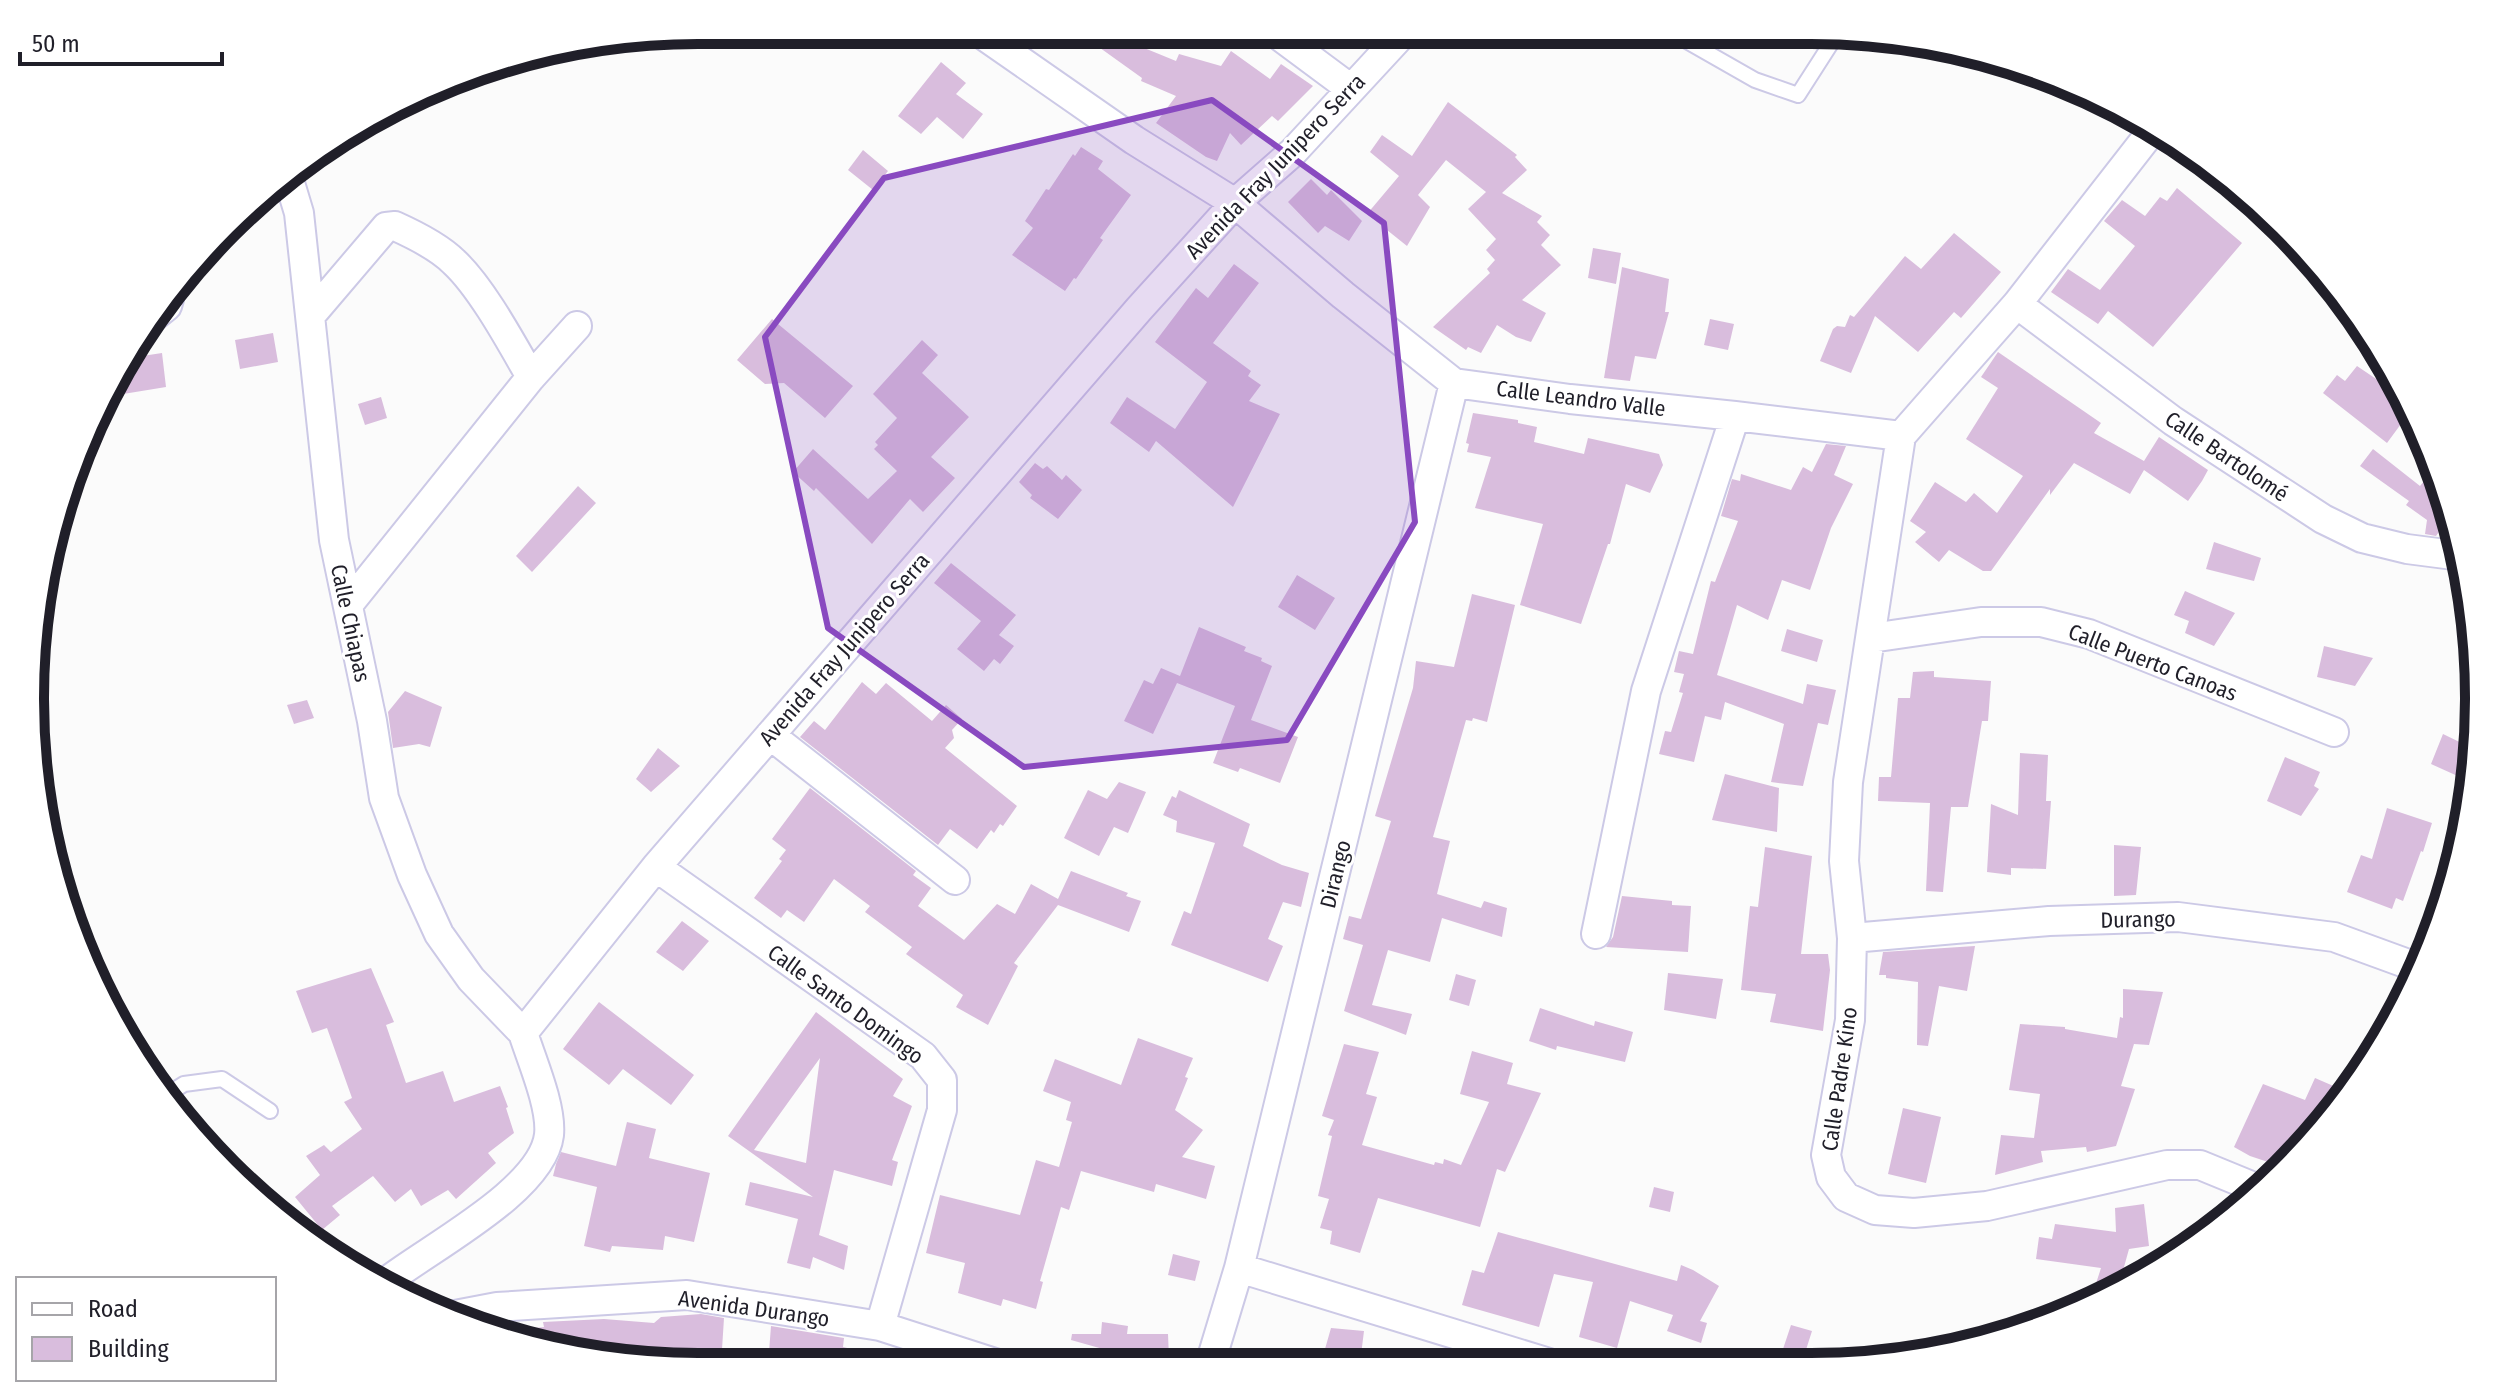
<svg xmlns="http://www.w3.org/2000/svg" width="2509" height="1397" font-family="'Fira Sans Condensed',sans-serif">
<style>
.building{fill:#d9bddd;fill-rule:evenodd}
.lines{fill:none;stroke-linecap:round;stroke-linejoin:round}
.service-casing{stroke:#ccc9e6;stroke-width:18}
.minor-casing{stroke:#ccc9e6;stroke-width:32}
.service{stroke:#fff;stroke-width:14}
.minor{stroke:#fff;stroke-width:28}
.marked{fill:#894ac0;fill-opacity:0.2;stroke:#894ac0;stroke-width:6;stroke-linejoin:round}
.labels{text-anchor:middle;stroke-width:6;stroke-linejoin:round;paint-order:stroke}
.street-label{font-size:22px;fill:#201f29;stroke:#fff}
.rim{fill:none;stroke:#201f29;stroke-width:10}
</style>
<rect width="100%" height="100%" fill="#fbfbfb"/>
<path class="building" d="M1075 30 1140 31 1132 43 1176 61 1179 54 1221 66 1231 51 1270 79 1281 64 1313 86 1278 121 1272 116 1241 145 1230 133 1217 161 1206 157 1156 123 1176 96 1141 81 1142 78Z
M941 62 966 83 956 94 983 114 963 139 937 117 921 134 898 116Z
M1448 102 1517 155 1515 157 1527 170 1502 193 1542 216 1537 222 1550 235 1541 245 1561 265 1522 300 1546 313 1531 342 1516 337 1497 325 1481 353 1468 347 1466 350 1433 327 1490 273 1487 269 1495 260 1486 250 1496 239 1468 209 1486 192 1446 160 1418 195 1430 207 1407 246 1367 214 1399 176 1370 152 1382 135 1412 156Z
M1081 147 1103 161 1098 169 1131 195 1100 238 1103 240 1076 279 1074 278 1065 291 1012 255 1033 228 1025 221 1046 189 1049 190 1073 154 1075 156Z
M863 150 888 171 873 190 848 170Z
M1311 179 1327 195 1331 190 1362 221 1349 241 1325 226 1318 233 1288 202Z
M2177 188 2242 243 2153 347 2108 311 2098 324 2051 292 2068 269 2100 290 2135 246 2104 221 2122 200 2145 216 2160 197 2167 201Z
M1954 233 2001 272 1961 318 1954 312 1918 352 1875 316 1851 373 1820 361 1833 329 1837 326 1845 327 1850 315 1854 317 1905 256 1921 269Z
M1593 248 1621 253 1616 284 1588 278Z
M1234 264 1259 283 1213 343 1251 371 1248 376 1261 385 1249 401 1280 414 1233 507 1156 441 1149 452 1110 423 1127 397 1175 429 1207 382 1155 342 1196 288 1208 298Z
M1622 267 1669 279 1665 312H1669L1656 359 1635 356 1630 381 1604 378Z
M772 319 853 386 825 418 784 383 765 384 737 360Z
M1710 319 1734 324 1728 350 1704 345Z
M273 333 278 362 240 369 235 340Z
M922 340 938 355 922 373 969 417 931 457 955 478 923 512 910 499 872 544 816 488 814 491 793 472 813 449 868 499 897 471 874 449 878 445 875 442 897 418 873 394Z
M1998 352 2101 423 2094 433 2144 461 2159 437 2208 470 2202 481 2188 501 2144 470 2130 494 2074 463 2050 495V489L1991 571H1983L1949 550 1939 562 1915 542 1926 532 1910 521 1935 482 1966 502 1974 493 1997 513 2023 476 1966 439 1998 388 1981 377Z
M162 353 166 387 111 396 129 358Z
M2357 366 2391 389 2412 409 2387 443 2323 393 2337 375 2345 381Z
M381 397 387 418 365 425 358 404Z
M1473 413 1518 420V423L1537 427 1534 442 1584 454 1588 438 1659 454 1663 465 1650 493 1626 484 1610 544H1608L1581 624 1520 605 1543 524 1475 508 1491 457 1467 452 1469 444 1466 443Z
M1826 444 1846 446 1834 475 1853 484 1831 528 1810 590 1782 580 1768 620 1737 605 1717 675 1803 704 1807 684 1836 690 1828 725 1818 723 1803 786 1771 782 1784 724 1725 702 1721 720 1705 716 1694 762 1659 754 1665 731 1671 732 1683 693 1679 692 1684 674 1674 672 1679 651 1693 654 1711 581 1715 582 1738 521 1721 516 1732 479 1740 481 1741 474 1791 490 1803 467 1812 472Z
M2373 449 2420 486 2435 468 2452 513 2436 536 2425 534 2427 520 2406 505 2409 501 2360 466Z
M1035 463 1043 469 1047 466 1062 480 1066 475 1082 490 1058 519 1030 498 1032 495 1019 482Z
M578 486 596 503 532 572 516 556Z
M2214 542 2261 558 2254 581 2206 569Z
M951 563 1016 615 999 635 1014 646 1000 664 994 659 984 671 957 649 981 621 934 583Z
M1297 575 1335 598 1315 630 1278 607Z
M2185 591 2235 613 2214 646 2185 633 2189 621 2174 615Z
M1472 594 1515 605 1487 722 1473 718 1472 721 1466 720 1433 837 1450 841 1437 894 1481 908 1484 901 1507 908 1502 937 1442 918 1430 962 1388 950 1372 1005 1412 1014 1406 1035 1344 1011 1363 945 1343 939 1349 916 1361 919 1391 821 1375 816 1413 688 1416 661 1454 667Z
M1199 627 1246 647 1244 651 1262 658 1261 661 1272 666 1251 720 1298 737 1280 783 1240 768 1238 772 1213 763 1235 706 1177 683 1153 734 1124 721 1144 680 1153 684 1161 668 1180 676Z
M1787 629 1823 640 1817 662 1781 651Z
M2324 646 2373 658 2355 686 2317 677Z
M1934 671V677L1991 681 1988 721H1982L1968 807H1951L1943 892 1926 891 1930 803 1878 801 1879 777H1891L1898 698H1910L1913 672Z
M862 682 876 694 886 683 932 721 946 705 962 719 952 730 954 738 945 748 1017 806 1003 826 1000 824 994 833 991 830 977 849 950 829 938 845 800 737 814 721 825 730Z
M405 691 442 707 430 747 419 744 393 748 388 712Z
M307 700 314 718 294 724 287 705Z
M2443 734 2474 749 2462 778 2431 764Z
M658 748 680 766 651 792 636 779Z
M2020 753 2048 755 2046 801H2051L2046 869 2011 868V875L1987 872 1991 804 2018 815Z
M2285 757 2320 772 2314 786 2319 789 2301 816 2267 801Z
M1725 774 1779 788 1777 832 1712 820Z
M1119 782 1146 792 1128 833 1114 827 1099 856 1064 838 1088 790 1107 799Z
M810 788 916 871 913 875 931 888 918 906 964 940 997 904 1015 914 1031 884 1058 899 1071 871 1128 893 1126 896 1141 901 1129 932 1058 905 1014 963 1018 966 988 1025 956 1007 963 995 906 954 912 947 865 912 870 906 834 879 804 922 787 910 781 918 754 898 782 861 779 859 786 850 772 839Z
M1179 790 1250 824 1243 846 1282 865 1309 873 1301 907 1283 902 1268 939 1283 946 1268 982 1171 945 1184 911 1191 914 1215 843 1176 832 1177 821 1163 815 1172 796 1176 798Z
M2387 808 2432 823 2423 852 2421 851 2403 901 2396 898 2392 909 2347 892 2361 855 2372 859Z
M2114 845 2141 847 2136 895 2114 896Z
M1765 847 1812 856 1801 954H1828L1830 970 1823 1031 1770 1022 1776 994 1741 990 1750 906 1758 907Z
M1622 896 1672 901V905L1691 906 1688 952 1606 947 1613 937Z
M682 921 709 941 683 971 656 952Z
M1975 946 1967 991 1939 986 1928 1046 1917 1045 1918 982 1886 978V975H1879L1883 952Z
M371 968 394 1022 386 1025 406 1083 443 1071 454 1102 500 1086 508 1107 506 1108 514 1133 488 1153 496 1163 456 1199 448 1190 421 1206 411 1189 395 1202 373 1176 332 1206 340 1215 322 1230 295 1197 320 1175 306 1156 324 1145 331 1152 362 1129 344 1102 352 1098 327 1028 312 1033 296 991Z
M1668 973 1723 979 1716 1019 1664 1010Z
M1456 974 1476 980 1469 1006 1449 1000Z
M2123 989 2163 992 2149 1045 2134 1044 2121 1086 2135 1089 2116 1146 2087 1152 2086 1147 2041 1151 2043 1162 1995 1175 2001 1135 2034 1138 2040 1094 2009 1090 2020 1024 2065 1027V1029L2117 1038 2120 1017 2123 1018Z
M599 1002 694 1075 671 1105 623 1069 609 1085 563 1049Z
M1540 1008 1594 1026 1595 1021 1633 1032 1625 1062 1557 1046 1556 1050 1529 1041Z
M816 1012 903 1079 893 1096 912 1106 892 1160 898 1162 892 1186 834 1170 819 1235 848 1246 844 1270 813 1257 810 1269 787 1263 798 1219 745 1205 750 1182 813 1197 728 1136ZM820 1058 806 1163 754 1150Z
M1138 1038 1193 1058 1185 1077 1188 1078 1175 1110 1203 1130 1182 1157 1215 1166 1206 1199 1156 1184 1154 1192 1081 1171 1069 1210 1061 1207 1040 1281 1043 1282 1036 1309 1003 1299 1001 1306 958 1293 965 1263 926 1253 940 1195 1020 1215 1036 1160 1059 1167 1072 1122 1066 1120 1071 1102 1043 1091 1055 1059 1121 1085Z
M1344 1044 1379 1052 1366 1094 1377 1097 1362 1145 1434 1165 1435 1162 1443 1164 1444 1159 1461 1165 1489 1102 1460 1094 1472 1051 1513 1063 1507 1084 1541 1093 1505 1172 1497 1169 1480 1227 1378 1198 1360 1253 1330 1244 1332 1231 1320 1228 1329 1199 1318 1196 1332 1136 1328 1135 1334 1120 1322 1116Z
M2315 1078 2345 1091 2286 1168 2250 1156 2234 1147 2263 1084 2305 1100Z
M1903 1108 1941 1117 1926 1183 1888 1174Z
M627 1122 656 1129 649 1158 710 1173 694 1242 665 1236 663 1250 612 1246 610 1252 584 1246 597 1187 553 1176 556 1164 561 1152 616 1166Z
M1654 1187 1674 1192 1670 1212 1649 1207Z
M2144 1204 2149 1246 2129 1249 2119 1285 2091 1299 2101 1268 2036 1259 2039 1237 2052 1239 2055 1224 2116 1232 2115 1208Z
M1498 1232 1677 1281 1681 1265 1693 1270 1719 1286 1700 1321 1707 1323 1701 1343 1667 1331 1673 1315 1630 1301 1617 1348 1579 1337 1593 1282 1554 1274 1539 1327 1462 1305 1472 1270 1484 1273Z
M1173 1254 1200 1261 1195 1281 1168 1275Z
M701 1314 724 1318 721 1365 655 1366 525 1344 496 1332 544 1327 543 1322 604 1319 654 1323 661 1317Z
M1102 1322 1128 1326 1127 1334H1168L1169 1358H1135L1071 1340 1072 1334H1101Z
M1791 1325 1812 1331 1804 1356 1783 1349Z
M771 1326 844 1338 843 1347 885 1357 884 1365H768Z
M1331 1328 1364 1331 1360 1363H1321Z"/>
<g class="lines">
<g class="service-casing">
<path id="service" d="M1669 31 1755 80 1798 95 1839 31
M168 1094 184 1084 222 1079 270 1111"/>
</g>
<g class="minor-casing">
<path id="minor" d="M976 30 1134 140 1235 203 1343 295 1454 383 1570 399 1735 416 1901 436
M1273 31 1351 89
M287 173 299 213 334 540 372 721 384 798 412 875 439 934 471 979 523 1033
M2017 304 2173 421 2323 519 2362 538 2407 549 2461 556
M311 315 386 227 395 226C415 235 439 247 454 262 482 288 512 344 531 377
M147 322 167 306 169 299
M1901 436 1848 782 1844 861 1852 938 1850 1020 1826 1155 1831 1177 1846 1197 1875 1210 1914 1213 1987 1206 2167 1165H2200L2261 1190
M1901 436 2017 304 2155 127
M348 605 531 377 577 326
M1871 638 1981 622H2041L2089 634 2334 732
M770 735 955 880
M656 867 923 1056 942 1080V1110L880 1326
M1596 934 1646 691 1735 416
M1852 938 2049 921 2178 917 2334 937 2419 968
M1239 1268 1549 1363
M382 1285C425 1250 542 1192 549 1135 552 1107 532 1061 523 1033L656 867 1139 309 1235 203 1293 152 1405 31
M455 1315 497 1307 687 1295 880 1326 998 1364
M1210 1364 1239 1268 1454 383"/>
</g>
<use href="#service" class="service"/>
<use href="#minor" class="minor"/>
</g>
<path class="marked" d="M1212 100 1384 223 1415 522 1287 740 1024 767 828 628 765 337 884 178Z"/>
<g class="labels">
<g class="street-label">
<text transform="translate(1275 166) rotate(-46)" y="8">Avenida Fray Junipero Serra</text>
<text transform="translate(1581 398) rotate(7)" y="8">Calle Leandro Valle</text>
<text transform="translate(2227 456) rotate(34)" y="8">Calle Bartolomé</text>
<text transform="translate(351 623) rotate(78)" y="8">Calle Chiapas</text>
<text transform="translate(844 649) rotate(-49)" y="8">Avenida Fray Junipero Serra</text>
<text transform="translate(2153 662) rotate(21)" y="8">Calle Puerto Canoas</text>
<text transform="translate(1335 874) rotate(-76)" y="8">Dirango</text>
<text transform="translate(2138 919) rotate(-1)" y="8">Durango</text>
<text transform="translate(846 1004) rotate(36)" y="8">Calle Santo Domingo</text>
<text transform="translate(1839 1079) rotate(-82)" y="8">Calle Padre Kino</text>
<text transform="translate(754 1308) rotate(8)" y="8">Avenida Durango</text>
</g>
</g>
<path d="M0 0H2509V1397H0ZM698 44H1811A654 654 0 0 1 2465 698V699A654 654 0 0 1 1811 1353H698A654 654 0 0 1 44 699V698A654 654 0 0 1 698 44Z" fill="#fff" fill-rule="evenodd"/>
<path class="rim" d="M698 44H1811A654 654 0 0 1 2465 698V699A654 654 0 0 1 1811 1353H698A654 654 0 0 1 44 699V698A654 654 0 0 1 698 44Z"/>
<rect x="16" y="1277" width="260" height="104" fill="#ffffff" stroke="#a6a5a9" stroke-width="2"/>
<rect x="32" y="1303" width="40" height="12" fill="#ffffff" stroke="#a6a5a9" stroke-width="2"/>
<text x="88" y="1317" font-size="24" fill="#201f29">Road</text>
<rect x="32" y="1337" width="40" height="24" fill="#d9bddd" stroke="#a6a5a9" stroke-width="2"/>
<text x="88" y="1357" font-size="24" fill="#201f29">Building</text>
<path d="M20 52v12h202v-12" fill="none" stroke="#201f29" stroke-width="4"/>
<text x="32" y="52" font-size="24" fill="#201f29" stroke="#ffffff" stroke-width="6" paint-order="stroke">50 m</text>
</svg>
